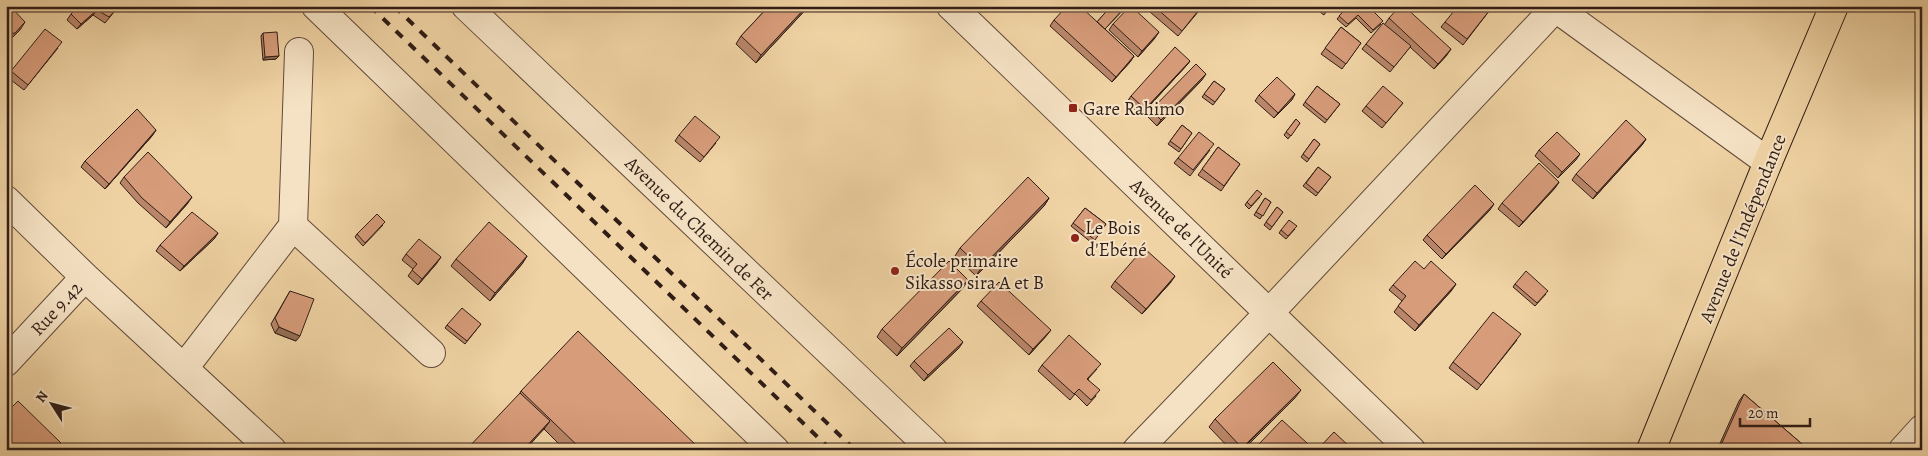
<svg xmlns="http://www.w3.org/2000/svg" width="1928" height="456" font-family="Alegreya,serif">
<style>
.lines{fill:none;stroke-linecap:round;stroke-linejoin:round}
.minor-casing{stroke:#604a3a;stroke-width:30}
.highway-casing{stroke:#301d16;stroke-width:30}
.minor{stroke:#f5e2c4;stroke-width:28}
.highway{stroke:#f0d3a4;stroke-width:28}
.rail{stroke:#301d16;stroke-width:4;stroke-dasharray:9 9;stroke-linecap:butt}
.wall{fill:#b98669;stroke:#301d16}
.shaded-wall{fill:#966d55;stroke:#301d16}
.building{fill:#d79c7a;stroke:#301d16}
.poi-dot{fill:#8f2418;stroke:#f5e2c4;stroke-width:2}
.labels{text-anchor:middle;stroke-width:4;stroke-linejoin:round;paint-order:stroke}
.poi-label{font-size:19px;fill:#301d16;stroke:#f5e2c4;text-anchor:start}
.street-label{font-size:19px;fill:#301d16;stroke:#f5e2c4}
</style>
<rect width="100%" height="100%" fill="#f0d3a4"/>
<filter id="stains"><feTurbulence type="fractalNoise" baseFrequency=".004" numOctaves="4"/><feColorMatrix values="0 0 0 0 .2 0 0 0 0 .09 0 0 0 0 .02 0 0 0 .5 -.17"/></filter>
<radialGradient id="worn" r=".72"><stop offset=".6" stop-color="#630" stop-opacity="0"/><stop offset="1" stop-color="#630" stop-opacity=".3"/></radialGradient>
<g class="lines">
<g class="minor-casing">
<path id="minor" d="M316 6 775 450
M466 6 933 450
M951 6 1411 450
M1553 6 1768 162
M6 200 85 277 272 450
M293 226 431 353
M6 362 85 277
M184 368 293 226 299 52
M1137 450 1269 313 1557 6
M1903 450 1922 429"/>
</g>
<g class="highway-casing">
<path id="highway" d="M1651 450 1768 162 1834 6"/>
</g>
<use href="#minor" class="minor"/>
<use href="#highway" class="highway"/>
<path class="rail" d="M370 6 831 450
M394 6 855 450"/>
</g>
<path class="wall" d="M119 6 105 23 93 15 77 29 67 20 71 14Z
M769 6H809L756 63 736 44 741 36Z
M1111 6H1127L1105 29 1134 56 1130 62 1112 82 1050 26 1054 20 1097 22Z
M1143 6H1203L1178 36Z
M1312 6H1330L1324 15Z
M1348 6 1381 24 1371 33 1356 18 1346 27 1337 19Z
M1493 6 1463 45 1441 27 1445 22Z
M1726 6H1733L1730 10Z
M1389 18 1447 55 1434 69 1410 47 1390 72 1362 49 1366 44 1385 24Z
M1113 24 1155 38 1138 57 1109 30Z
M1341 27 1361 43 1342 69 1321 54Z
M263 33 279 56 276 59 263 60 261 36Z
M58 48 24 90 7 77 11 71Z
M1190 61 1186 66 1141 115 1127 102 1131 96Z
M1202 80 1157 126 1147 116 1151 110Z
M1214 81 1225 89 1213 105 1202 97Z
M1317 86 1340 104 1325 123 1303 105Z
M1259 95 1292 100 1274 118 1255 101Z
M1403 103 1382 128 1362 111 1366 106Z
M1296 119 1300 123 1288 139 1284 135Z
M1182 125 1192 133 1179 152 1168 144Z
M156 130 152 136 105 189 81 167 85 161Z
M679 135 716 143 700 162 675 141Z
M1314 139 1320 144 1307 162 1301 157Z
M1646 139 1642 145 1593 199 1572 180 1576 174Z
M1218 147 1240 164 1221 191 1198 175Z
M1210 150 1190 176 1174 163 1178 158Z
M1539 150 1576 160 1558 178 1535 156Z
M1318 167 1331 177 1316 196 1303 186Z
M124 177 188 203 166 228 138 203 120 183Z
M1559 182 1555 188 1519 227 1498 209 1502 203Z
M1260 197 1249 209 1245 205 1247 202Z
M1049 198 1044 206 976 276 955 256 960 248Z
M1265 198 1271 202 1260 219 1254 215Z
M1277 207 1283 212 1270 230 1264 225Z
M1085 208 1106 224 1092 243 1071 226Z
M1490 210 1442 259 1423 240 1427 235Z
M383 225 363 246 355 237 357 234Z
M1295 229 1286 239 1279 233 1281 230Z
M218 233 214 239 180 271 156 251 160 245Z
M406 254 437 263 418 285 408 276 413 269 402 260Z
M527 256 522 264 490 301 451 266 456 259Z
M1424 269 1452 290 1415 331 1394 312 1402 301 1389 290 1393 285Z
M1115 281 1171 282 1142 314 1111 287Z
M1515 284 1546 294 1535 306 1513 287Z
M963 288 897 356 877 337 882 329Z
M290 291 296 341 275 333 271 324Z
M981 301 1047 335 1029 355 977 306Z
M481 324 465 344 445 328 447 325Z
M1517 340 1477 390 1449 368 1453 362Z
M959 348 924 381 910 366 914 361Z
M1042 365 1097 369 1088 379 1096 396 1087 406 1075 394 1070 400 1038 371Z
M521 391 701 450H565L544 429 520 393Z
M1744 394 1809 450H1717L1739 401Z
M1295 398 1243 450H1231L1209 427 1215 419Z
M1308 444 1304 450H1254L1257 446Z"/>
<path class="shaded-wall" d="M807 6H809L756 63 761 55Z
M97 10 93 15 77 29 81 24Z
M25 22 20 30 9 41H6V34Z
M1159 32 1155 38 1138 57 1142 51Z
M1451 49 1447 55 1434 69 1438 64Z
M279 56 276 59 263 60 265 57Z
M1134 56 1130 62 1112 82 1116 77Z
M1190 61 1186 66 1141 115 1145 109Z
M1206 74 1202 80 1157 126 1161 120Z
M1295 94 1292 100 1274 118 1278 113Z
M156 130 152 136 105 189 109 184Z
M1646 139 1642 145 1593 199 1597 193Z
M1580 154 1576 160 1558 178 1562 172Z
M1559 182 1555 188 1519 227 1523 222Z
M192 197 188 203 166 228 170 222Z
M1049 198 1044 206 976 276 981 268Z
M1494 204 1490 210 1442 259 1446 254Z
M218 233 214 239 180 271 184 266Z
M527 256 522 264 490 301 495 293Z
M441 257 437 263 418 285 422 279Z
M1175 276 1171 282 1142 314 1146 309Z
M968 280 963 288 897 356 902 348Z
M1456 284 1452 290 1415 331 1419 325Z
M279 327 300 336 296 341 275 333Z
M1051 330 1047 335 1029 355 1033 349Z
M963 342 959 348 924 381 928 375Z
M1301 390 1295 398 1243 450H1241Z
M550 421 544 429 525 450H523Z"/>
<path class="building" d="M6 6H10L25 22 15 33 6 34Z
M79 6H119L109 17 97 10 81 24 71 14Z
M769 6H807L761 55 741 36Z
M1067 6H1080L1134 56 1116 77 1054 20Z
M1111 6H1126L1105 29 1097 22Z
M1130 6H1131L1159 32 1142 51 1113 24Z
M1154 6H1202L1182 31Z
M1318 6H1330L1326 12Z
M1348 6H1368L1383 21 1373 30 1358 15 1348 24 1339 16Z
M1400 6H1404L1451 49 1438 64 1389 18Z
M1458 6H1493L1467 39 1445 22Z
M1383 23 1411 46 1394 67 1366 44Z
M1341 27 1361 43 1346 64 1325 48Z
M45 29 62 42 28 85 11 71Z
M277 32 279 56 265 57 263 33Z
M1175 47 1190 61 1145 109 1131 96Z
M1196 64 1206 74 1161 120 1151 110Z
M1277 77 1295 94 1278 113 1259 95Z
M1214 81 1225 89 1215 102 1204 94Z
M1317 86 1340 104 1327 120 1305 102Z
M1383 86 1403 103 1386 123 1366 106Z
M137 109 156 130 109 184 85 161Z
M695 116 720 137 704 157 679 135Z
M1296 119 1300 123 1291 136 1286 132Z
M1626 120 1646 139 1597 193 1576 174Z
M1182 125 1192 133 1181 149 1170 141Z
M1199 132 1214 144 1193 170 1178 158Z
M1557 132 1580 154 1562 172 1539 150Z
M1314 139 1320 144 1309 159 1303 154Z
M1218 147 1240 164 1224 186 1202 169Z
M148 152 192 197 170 222 142 198 124 177Z
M1539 163 1559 182 1523 222 1502 203Z
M1318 167 1331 177 1318 193 1306 183Z
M1028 177 1049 198 981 268 960 248Z
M1475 185 1494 204 1446 254 1427 235Z
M1257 190 1262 194 1251 206 1247 202Z
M1265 198 1271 202 1263 216 1256 212Z
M1277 207 1283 212 1272 227 1266 222Z
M1085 208 1106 224 1095 240 1073 223Z
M192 212 218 233 184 266 160 245Z
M377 214 385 222 365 243 357 234Z
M1289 220 1297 226 1288 236 1281 230Z
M489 222 527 256 495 293 456 259Z
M419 239 441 257 422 279 412 270 417 264 406 254Z
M1144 248 1175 276 1146 309 1115 281Z
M949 261 968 280 902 348 882 329Z
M1415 261 1424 269 1431 261 1456 284 1419 325 1398 306 1406 296 1393 285Z
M1526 271 1548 291 1537 303 1515 284Z
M999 282 1051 330 1033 349 981 301Z
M290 291 314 299 300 336 279 327 275 318Z
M462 308 481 324 467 341 447 325Z
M1493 312 1521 334 1481 385 1453 362Z
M949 328 963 342 928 375 914 361Z
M578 331 701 450H582L521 391Z
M1069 335 1101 364 1087 379 1100 390 1091 400 1079 389 1074 394 1042 365Z
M1273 362 1301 390 1242 448 1215 419Z
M520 393 550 421 523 450H466Z
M1744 394 1809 450H1727L1721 445Z
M18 401 61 443 55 450H6V413Z
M1282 420 1308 444 1302 450H1261L1257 446Z
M1334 432 1351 448 1349 450H1317Z"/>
<g class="poi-dot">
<rect x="1068" y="103" width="10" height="10" rx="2.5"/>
<circle cx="1075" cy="238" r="5"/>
<circle cx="895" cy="271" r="5"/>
</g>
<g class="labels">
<g class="poi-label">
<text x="1083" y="115">Gare Rahimo</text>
<text x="1085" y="234">Le Bois<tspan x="1085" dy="22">d'Ebéné</tspan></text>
<text x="905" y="267">École primaire<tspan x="905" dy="22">Sikasso sira A et B</tspan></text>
</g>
<g class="street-label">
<text transform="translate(700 228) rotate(44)" y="7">Avenue du Chemin de Fer</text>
<text transform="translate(1182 228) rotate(44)" y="7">Avenue de l'Unité</text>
<text transform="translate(1742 228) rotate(-68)" y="7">Avenue de l'Indépendance</text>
<text transform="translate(56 308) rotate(-47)" y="7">Rue 9.42</text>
</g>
</g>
<rect width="1928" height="456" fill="none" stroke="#f0d3a4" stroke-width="25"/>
<rect x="8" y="8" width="1913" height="441" fill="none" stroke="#301d16" stroke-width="2.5"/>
<rect x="12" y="12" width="1903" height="431" fill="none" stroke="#301d16"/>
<g transform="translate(52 404) rotate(306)" stroke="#f5e2c4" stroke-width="4" paint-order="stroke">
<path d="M0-4L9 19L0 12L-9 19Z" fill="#301d16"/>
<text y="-8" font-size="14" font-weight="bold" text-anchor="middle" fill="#301d16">N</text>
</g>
<path d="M1740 418v8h70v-8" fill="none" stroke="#301d16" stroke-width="2.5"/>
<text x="1748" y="418" font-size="15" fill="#301d16" stroke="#f5e2c4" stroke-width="4" paint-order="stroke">20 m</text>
<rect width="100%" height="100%" filter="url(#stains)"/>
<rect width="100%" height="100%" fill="url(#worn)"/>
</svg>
